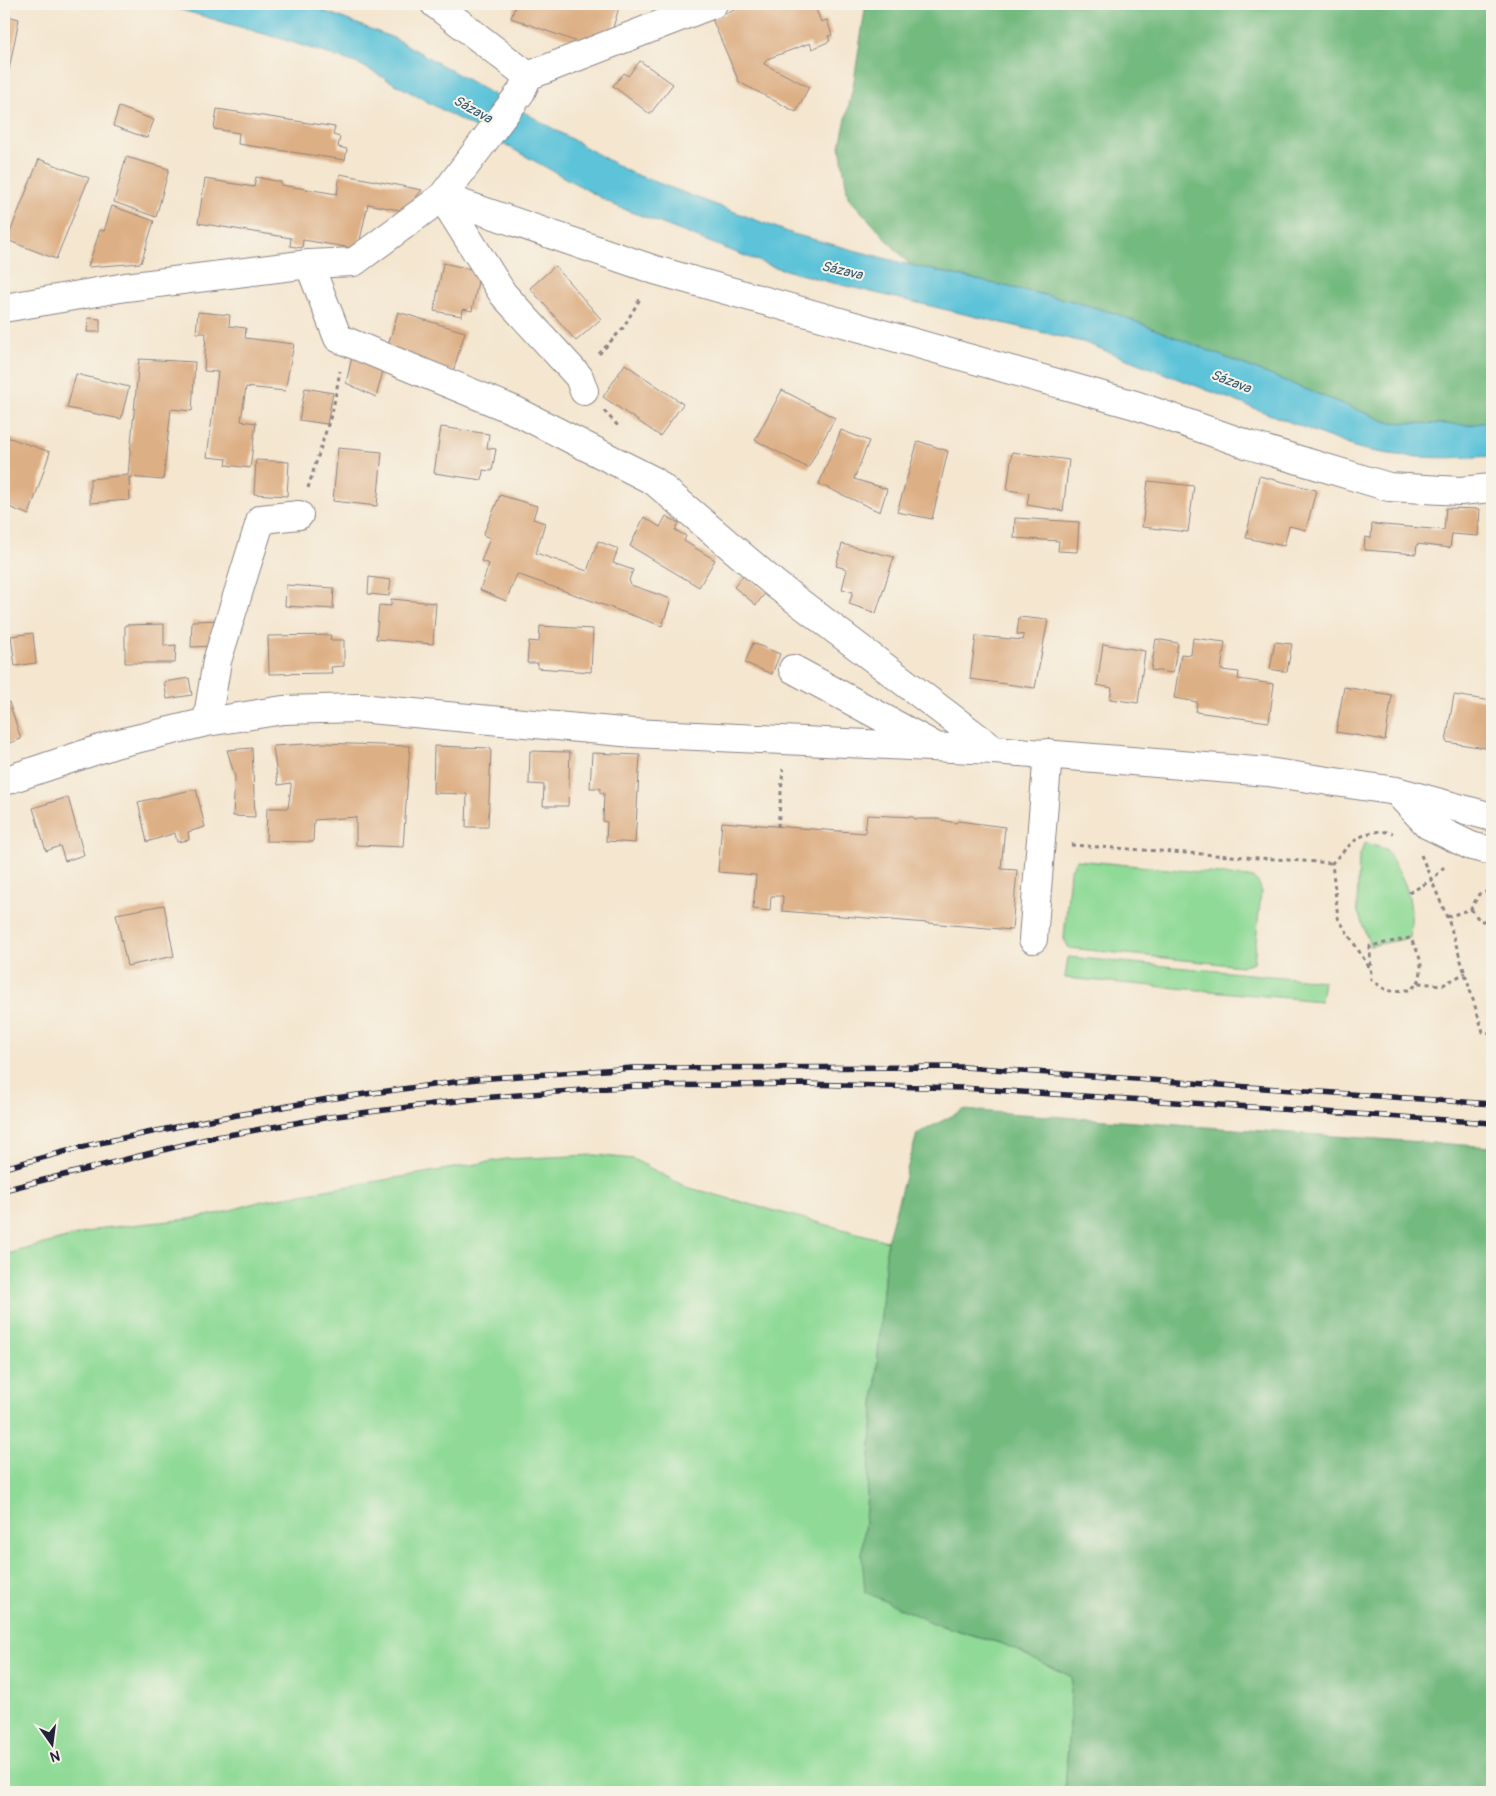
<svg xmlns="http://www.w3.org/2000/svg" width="1496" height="1796" font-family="Pangolin,sans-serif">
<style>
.green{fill:#8fda96;stroke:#587e68}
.forest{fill:#73ba7f;stroke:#4a6e5d}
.water{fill:#5cc3d9;stroke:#3f728a}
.building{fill:#ddaf84}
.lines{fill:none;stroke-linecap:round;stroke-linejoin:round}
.minor-casing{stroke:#8b8485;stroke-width:30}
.path{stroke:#8b8485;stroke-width:3;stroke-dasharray:4 4;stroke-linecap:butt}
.minor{stroke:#fff;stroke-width:28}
.rail-casing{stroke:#22223b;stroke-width:5.5}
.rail{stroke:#f7f3e8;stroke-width:4;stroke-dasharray:11;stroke-linecap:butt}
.labels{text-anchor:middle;stroke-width:4;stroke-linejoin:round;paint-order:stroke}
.water-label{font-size:14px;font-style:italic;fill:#365a72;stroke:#f7f3e8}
</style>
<rect width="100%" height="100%" fill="#f7f3e8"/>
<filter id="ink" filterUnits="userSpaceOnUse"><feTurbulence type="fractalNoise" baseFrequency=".02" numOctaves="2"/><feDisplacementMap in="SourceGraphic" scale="10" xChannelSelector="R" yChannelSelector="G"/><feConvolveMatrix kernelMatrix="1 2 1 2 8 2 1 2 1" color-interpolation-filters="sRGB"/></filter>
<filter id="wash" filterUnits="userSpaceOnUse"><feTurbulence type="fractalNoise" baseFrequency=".0096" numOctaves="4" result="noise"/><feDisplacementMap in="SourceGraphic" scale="20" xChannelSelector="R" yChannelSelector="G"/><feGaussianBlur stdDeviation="1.12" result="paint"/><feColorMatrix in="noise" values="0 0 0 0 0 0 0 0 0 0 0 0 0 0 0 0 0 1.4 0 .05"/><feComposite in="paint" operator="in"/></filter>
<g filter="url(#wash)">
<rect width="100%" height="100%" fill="#f4e6cf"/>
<path class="green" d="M1365 843 1386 849C1407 884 1414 897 1410 938L1370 946 1357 909 1359 857Z
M1077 860 1249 877C1258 880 1260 883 1261 892L1254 962 1241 966 1069 948 1064 939 1070 871Z
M1068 957 1324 981 1321 1001 1065 978Z
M595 1155 633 1159 686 1187 887 1241 862 1557 933 1623 1003 1644 1072 1677 1065 1792H4V1255L103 1228 189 1219 221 1213 262 1201 506 1159Z"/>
<path class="forest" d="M866 4H1492V421L1469 425 1388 422 1114 313 1072 301 910 265 848 197 840 146 853 87Z
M963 1110 1492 1147V1792H1065L1072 1677 1003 1644 933 1623 865 1592 862 1557 887 1241 917 1134Z"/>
<path class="water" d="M161 4H306L396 39 629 172 793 234 910 265 1072 301 1114 313 1388 422 1469 425 1492 421V456C1444 459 1401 459 1354 447L1083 342 829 282 771 266 616 206 359 64 285 40Z"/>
<g id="blocks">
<path class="building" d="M516 4H620L612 31 580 43 511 18Z
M750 4H814L821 22 827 20 832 35 828 36 830 41 812 49 810 43 767 59 764 64 809 87 796 112 739 82 712 19Z
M4 15 19 19 5 90H4Z
M640 61 673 84 650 114 613 86 624 73 628 76Z
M119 107 154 120 147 138 113 126Z
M217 109 335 127 333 135 340 137 338 147 347 149 345 160 238 144 239 133 214 129Z
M126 157 169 169 156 217 114 202Z
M39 159 89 178 56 259 7 240Z
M340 174 422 190 404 211 368 204 358 249 303 240 302 248 290 246 291 238 198 223 205 179 254 187 256 177 281 182V185L337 194Z
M112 206 154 221 141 263 88 267 100 230 104 231Z
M443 263 480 271 472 311 463 309 462 316 434 311Z
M555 266 601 319 576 341 530 288Z
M198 312 230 315 229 326 246 328 245 338 294 344 285 391 246 387 241 421 256 423 250 468 226 465 227 459 207 457 218 372 204 371 206 333H196Z
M398 312 465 332 453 372 386 352Z
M88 318 100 319V332H87Z
M352 357 383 371 376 397 346 383Z
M139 359 195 362 192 411 171 409 163 480 129 477 130 500 90 503V479L128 475Z
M625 364 683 404 660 436 603 397Z
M76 374 129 387 121 419 67 408Z
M305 388 333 393 327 424 299 420Z
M782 390 835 418 808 468 755 440Z
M441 427 489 434 487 448 496 449 492 471 483 470 482 480 434 473Z
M841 430 869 441 854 479 887 489 880 512 819 484Z
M4 436 50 452 29 515 4 505V493L8 480 4 478Z
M918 441 948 451 932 519 897 512Z
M338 448 382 452 377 506 333 501Z
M1012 452 1069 460 1063 511 1027 505 1029 493 1007 490Z
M256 460 289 462 287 496 254 494Z
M1259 476 1316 490 1306 530 1289 526 1284 546 1246 538Z
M1148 481 1194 486 1188 532 1142 527Z
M500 495 537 506 533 519 545 523 536 553 587 571 598 541 618 549 613 563 633 570 629 580 631 585 671 599 662 626 517 574 506 601 480 590 489 564 481 561 490 538 483 535Z
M1446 508 1480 509 1478 536 1452 534 1450 548 1417 544 1416 554 1364 550 1365 537 1371 538 1372 524 1444 530Z
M666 516 679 523 675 530 686 536 684 541 715 560 699 587 630 546 644 517 660 527Z
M1015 518 1079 522 1077 552 1058 551 1059 541 1014 538Z
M842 544 894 557 876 613 849 604 853 592 842 589 847 569 836 566Z
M744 575 766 592 756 605 734 587Z
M369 577 391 580 389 596 368 594Z
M286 585 334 588 333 609 285 606Z
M391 599 436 603 433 644 376 639 379 605 391 606Z
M1019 617 1048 620 1035 688 970 679 976 636 1023 640 1024 635 1017 634Z
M226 620 215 646 191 647 192 621Z
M164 624V646L176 645 175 663H125V625Z
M540 626 593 629 591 672 537 668 538 663H527L529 641 539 642Z
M33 633 36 663 15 666 11 636Z
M331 635 330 640H344V666L331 667 332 673 269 674 268 636Z
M1193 638 1225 642 1221 670 1239 672 1238 679 1274 684 1269 722 1196 712 1197 702 1174 698 1181 654 1191 655Z
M1156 639 1178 643 1173 673 1151 670Z
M1275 642 1292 644 1287 672 1270 669Z
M753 643 780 654 772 674 745 663Z
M1103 644 1145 651 1138 703 1110 699 1112 688 1097 685Z
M189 678 192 695 167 699 164 682Z
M1344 687 1392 695 1385 740 1336 732Z
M1454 695 1492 701V749L1446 742Z
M9 702 21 739 4 745V704Z
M321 743 410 746 403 847 356 845V817L314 820 313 842 266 841 267 808H288L291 787V783L278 785 273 746Z
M434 746 491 748 488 827H466L467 794 433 793Z
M252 748 255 817 233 816 235 777 227 750Z
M530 751 570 752 568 806H543L544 785 529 784Z
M592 753 640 755 635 843 606 841 607 822 603 821 604 793H600V788H590Z
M196 789 205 827 188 832 189 840 177 842 175 833 147 842 138 802Z
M68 797 84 855 65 861 60 846 46 851 33 808Z
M867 815 913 817 915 819H937L956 823 958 821 1005 827 1001 869 1017 870 1012 930 782 911 783 896H771L770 911 753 909 756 875 718 872 722 822 865 833Z
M164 905 174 956 127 966 116 914Z"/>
</g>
</g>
<g filter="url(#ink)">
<use href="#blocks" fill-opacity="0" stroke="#8b8485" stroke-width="1"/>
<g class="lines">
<g class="minor-casing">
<path id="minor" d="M528 76 713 4
M442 197 655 270 1135 405 1249 445 1389 487 1460 491 1492 488
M442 197 503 294 579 377 584 391
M309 264 338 338 516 411 654 481 775 584 994 750
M4 308 126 287 309 264 354 262 442 197 521 92 528 76 435 4
M793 669 931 744
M207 722 217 661 261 519 299 515
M4 781 115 744 207 722 283 710 359 708 633 733 994 750 1268 772 1396 791 1492 817
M1396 791 1428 825 1471 846 1492 851
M1033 939 1048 753"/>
</g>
<path class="path" d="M599 354 623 328 641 297
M604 411 620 428
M308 488 333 409 340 371
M778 827 783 769
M1071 845 1332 863
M1421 855 1449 922 1483 1032 1492 1033
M1409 893 1432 880 1444 867
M1471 909 1480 921H1492
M1447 917 1471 909 1479 894 1492 890
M1369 967 1338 918 1332 863C1351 844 1363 826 1393 833
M1418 983C1425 965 1419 953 1410 938L1370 946 1371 980 1388 991 1410 990 1418 983 1443 985 1465 973"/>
<use href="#minor" class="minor"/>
<g class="rail-casing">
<path id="rail" d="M4 1168 90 1145 209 1120 328 1099 477 1079 633 1068 964 1067 1492 1104
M4 1190 211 1138 329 1117 481 1098 635 1086 804 1084 962 1088 1492 1123"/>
</g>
<use href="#rail" class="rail"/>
</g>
</g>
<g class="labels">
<g class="water-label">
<text transform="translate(473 109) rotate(29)" y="5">Sázava</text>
<text transform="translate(842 270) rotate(13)" y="5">Sázava</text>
<text transform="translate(1231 381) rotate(21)" y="5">Sázava</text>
</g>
</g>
<rect width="1496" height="1796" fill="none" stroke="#f7f3e8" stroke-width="20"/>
<g transform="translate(52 1744) rotate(166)" stroke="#f7f3e8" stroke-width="4" paint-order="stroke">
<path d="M0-4L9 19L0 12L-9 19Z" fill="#22223b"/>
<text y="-8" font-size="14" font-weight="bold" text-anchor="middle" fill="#22223b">N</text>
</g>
</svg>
